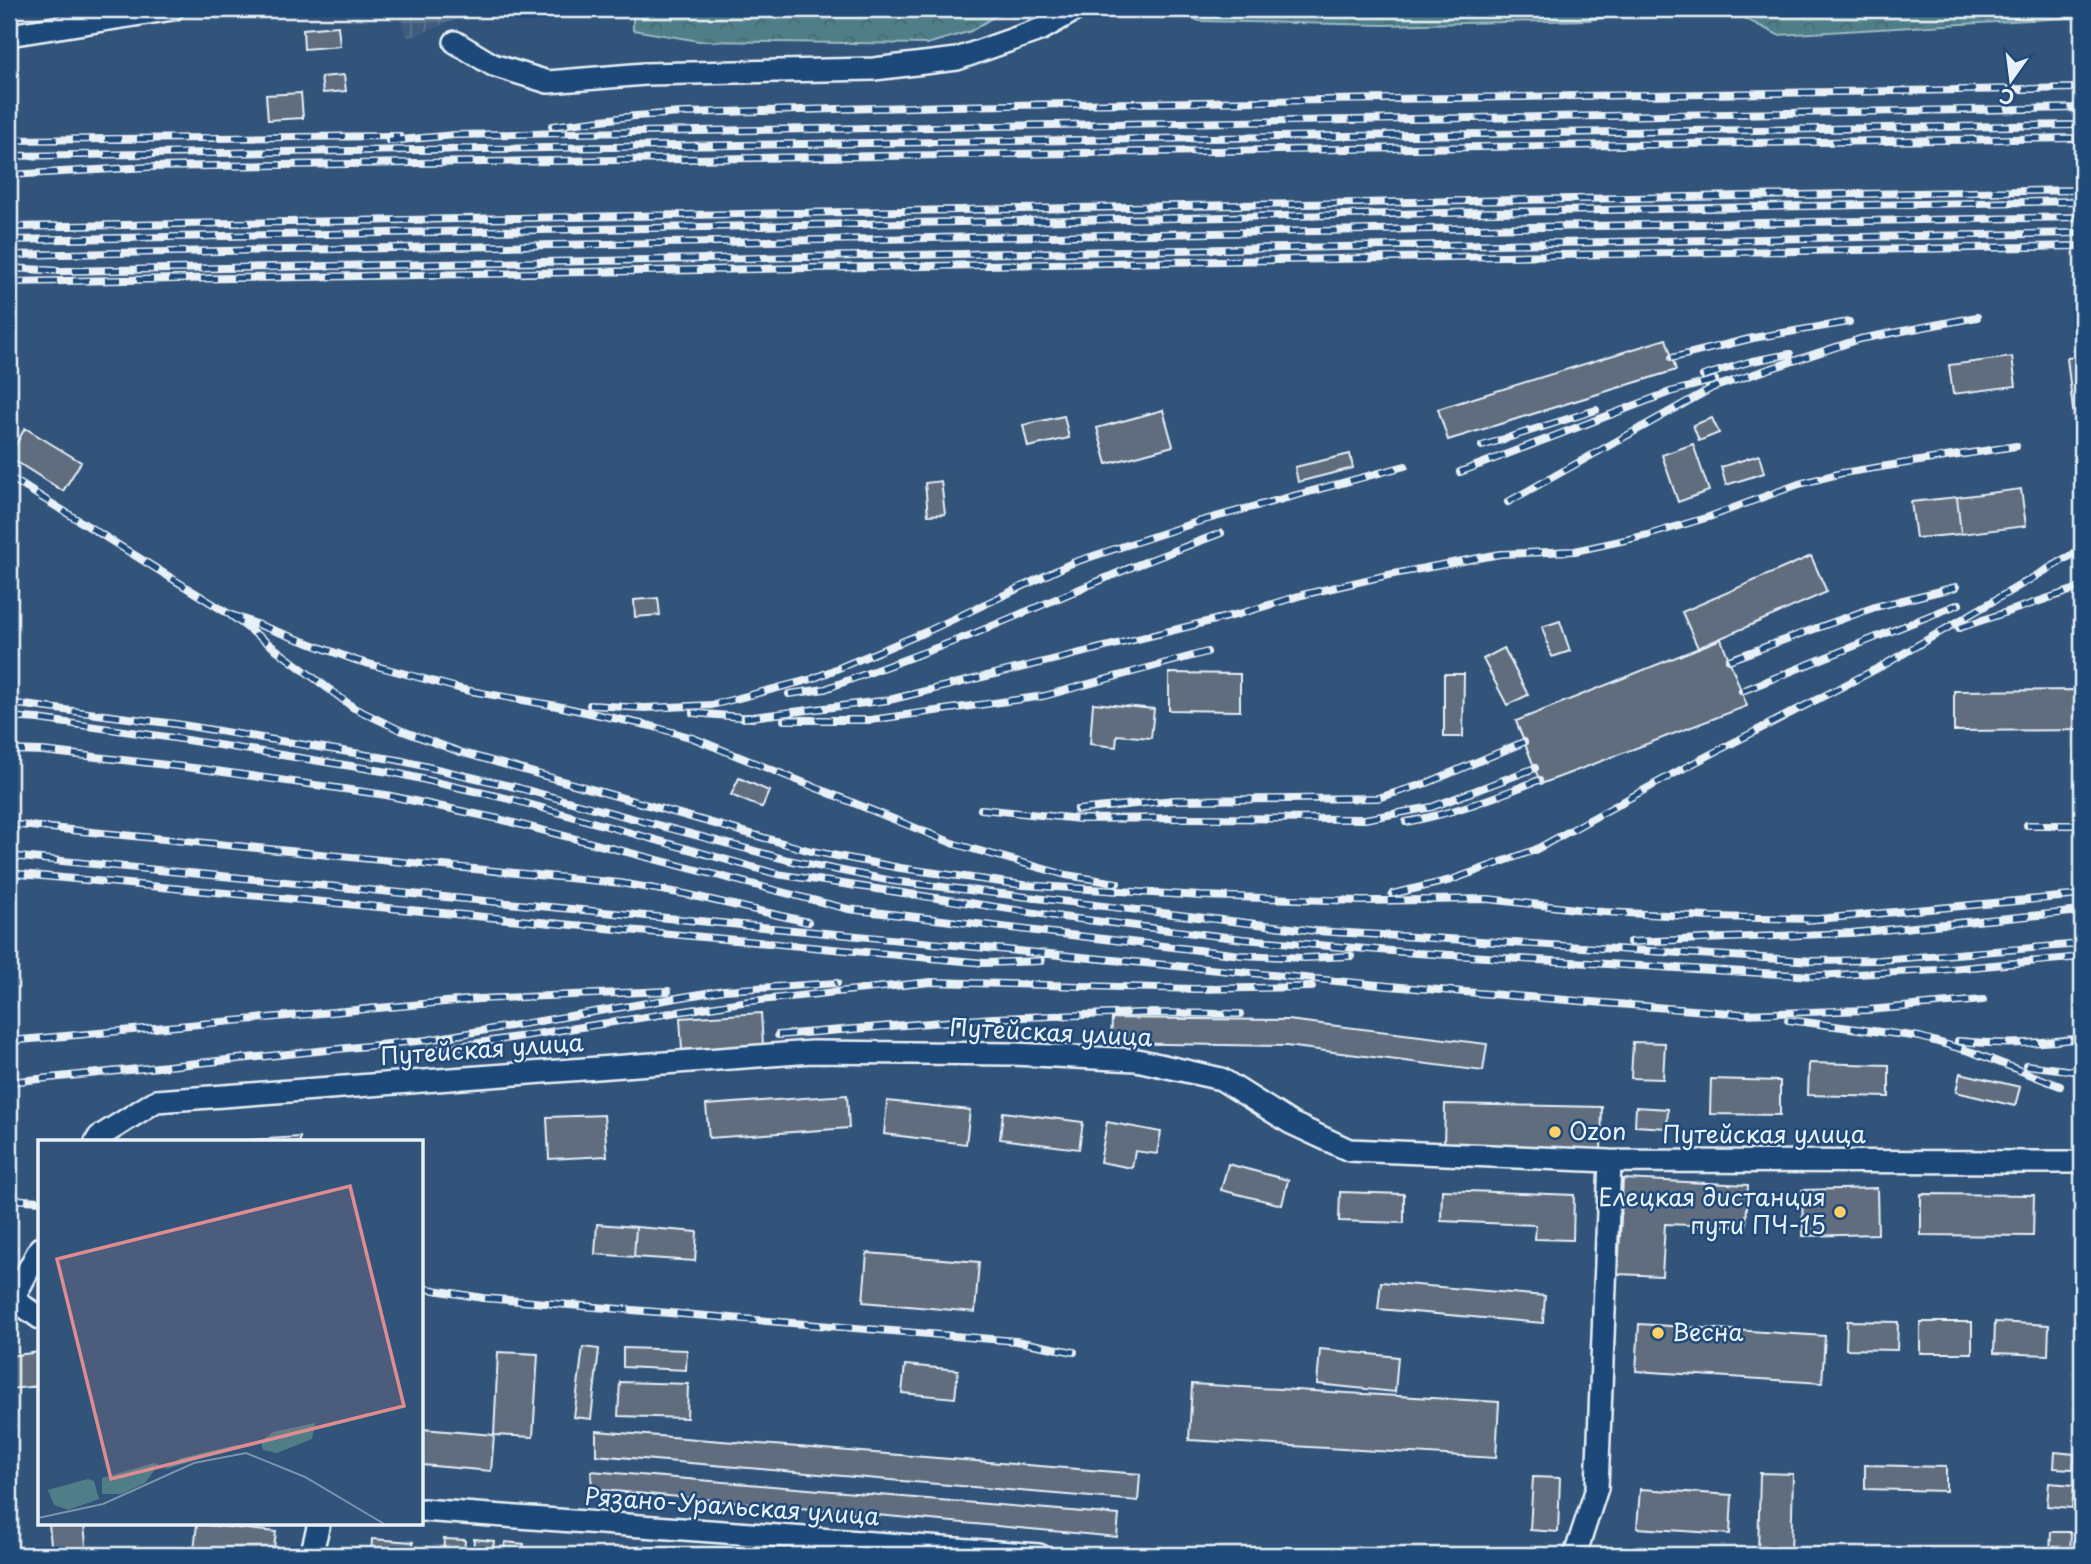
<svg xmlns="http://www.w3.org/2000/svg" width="2091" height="1564" font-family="'Playpen Sans',sans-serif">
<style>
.industrial{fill:url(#industrial-grid)}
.forest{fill:url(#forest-crowns);stroke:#9cb8c0;stroke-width:2}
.building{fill:#5f6d7e;stroke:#e8f1f8;stroke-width:2}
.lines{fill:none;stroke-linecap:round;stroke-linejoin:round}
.minor-casing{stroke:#e8f1f8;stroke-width:26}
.minor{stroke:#1f4a7a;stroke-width:21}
.rail-casing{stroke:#e8f1f8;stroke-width:8}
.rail{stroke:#1f4a7a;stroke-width:5;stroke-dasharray:16;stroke-linecap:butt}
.poi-dot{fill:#ffd166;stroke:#1f4a7a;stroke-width:2.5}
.labels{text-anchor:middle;stroke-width:5;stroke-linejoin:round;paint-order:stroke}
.street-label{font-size:24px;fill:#e8f1f8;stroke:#1f4a7a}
.poi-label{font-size:24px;fill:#e8f1f8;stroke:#1f4a7a;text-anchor:start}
.inset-road{fill:none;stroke:#7b93ad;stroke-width:2}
.view{fill:#df8c90;fill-opacity:0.15;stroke:#df8c90;stroke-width:3.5}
.inset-edge{fill:none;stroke:#e8f1f8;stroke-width:3.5}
</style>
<defs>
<pattern id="industrial-grid" width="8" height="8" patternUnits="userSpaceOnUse" patternTransform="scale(1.75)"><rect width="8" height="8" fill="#405c7c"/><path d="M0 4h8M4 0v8" fill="none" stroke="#5c748f"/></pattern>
<pattern id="forest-crowns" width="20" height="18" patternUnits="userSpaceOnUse" patternTransform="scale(1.75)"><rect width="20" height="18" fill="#4f7e89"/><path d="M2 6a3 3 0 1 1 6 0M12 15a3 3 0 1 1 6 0" fill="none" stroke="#4b666d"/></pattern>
</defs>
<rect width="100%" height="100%" fill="#32547b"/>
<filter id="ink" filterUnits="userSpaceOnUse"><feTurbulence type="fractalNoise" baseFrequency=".0143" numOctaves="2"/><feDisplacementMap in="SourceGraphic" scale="14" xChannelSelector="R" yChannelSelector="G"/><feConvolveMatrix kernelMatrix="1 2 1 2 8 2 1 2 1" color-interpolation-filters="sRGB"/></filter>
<g filter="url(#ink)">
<path class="industrial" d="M397 9H484L408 38Z"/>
<path class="forest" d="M633 9H1006L971 31 927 44 699 41 633 30Z
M1175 9H1670L1588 20 1383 25 1199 21Z
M1753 9H2082V17L1778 35 1744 18Z"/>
<path class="building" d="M338 26 340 46 304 49 303 29Z
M344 75 346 91 323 93 321 77Z
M301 93 303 118 268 120 266 95Z
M1666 339 1676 370 1448 440 1438 409Z
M2082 356V418L2074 419 2067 358Z
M2012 357 2016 386 1953 394 1949 365Z
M1163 410 1173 446 1107 464 1097 428Z
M1064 416 1069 438 1028 447 1023 425Z
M1712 418 1719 433 1699 441 1693 425Z
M25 428 81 462 63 491 9 457Z
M1693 444 1709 491 1678 502 1662 455Z
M1350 454 1353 468 1298 482 1295 467Z
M1759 455 1764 473 1726 485 1721 467Z
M941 481 945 514 928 515 925 483Z
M2021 489 2026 526 1961 534 1957 497Z
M1957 497 1961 534 1916 538 1911 502Z
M1811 556 1827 592 1698 648 1682 612Z
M658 598 660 615 635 617 634 600Z
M1560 621 1570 651 1552 657 1542 627Z
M1721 639 1747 706 1541 784 1516 721Z
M1504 648 1528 695 1507 705 1483 659Z
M1169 673 1240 674V711L1169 710Z
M1444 674H1464L1463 737H1444Z
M2082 690V730L1954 731V691Z
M1093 703 1154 709 1151 738 1117 735 1116 747 1090 744Z
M739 778 769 791 762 808 731 795Z
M761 1013 763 1045 682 1050 680 1018Z
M1112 1018 1288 1020 1487 1044 1483 1071 1286 1046 1111 1043Z
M1633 1042 1665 1043 1663 1079 1631 1078Z
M1809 1063 1889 1065V1097L1808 1095Z
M1960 1073 2020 1087 2015 1106 1956 1092Z
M1711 1079 1780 1081V1115L1710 1114Z
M847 1095 849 1128 709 1138 706 1105Z
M887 1101 970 1110 966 1144 884 1134Z
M1445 1104 1602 1107 1601 1151 1444 1147Z
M1636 1107 1668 1109 1667 1128 1635 1126Z
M1003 1112 1083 1122 1079 1149 1000 1139Z
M604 1115 607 1156 549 1159 547 1117Z
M1107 1122 1161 1132 1157 1154 1135 1151 1132 1168 1100 1162Z
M300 1137V1142H218Z
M1228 1164 1288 1180 1282 1205 1221 1190Z
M1623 1179 1748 1185 1746 1227 1665 1224 1662 1276 1618 1274Z
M1877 1188 1878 1234 1803 1236 1802 1190Z
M1442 1190 1574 1195 1573 1240 1535 1239 1536 1225 1441 1221Z
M1340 1192 1404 1194V1223L1339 1221Z
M1921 1194 2034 1195 2033 1236 1921 1235Z
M597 1224 636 1227 634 1257 595 1254Z
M636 1227 697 1232 695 1261 634 1257Z
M867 1253 979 1262 975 1312 863 1302Z
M1381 1282 1545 1296 1543 1323 1378 1309Z
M1847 1321 1898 1322 1897 1350 1846 1349Z
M1920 1322H1972V1353H1920Z
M1995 1322 2049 1325 2048 1355 1994 1353Z
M1639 1324 1825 1336 1822 1383 1636 1371Z
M583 1347 599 1349 591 1419 574 1417Z
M623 1348 687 1350 686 1370 623 1367Z
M1320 1349 1398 1357 1395 1392 1317 1384Z
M40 1352V1386L9 1389V1356Z
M498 1352 538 1354 533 1437 494 1435Z
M905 1365 958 1370 955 1398 902 1393Z
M620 1382 688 1384 687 1418 618 1416Z
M1192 1384 1499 1402 1496 1458 1189 1440Z
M36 1386H40V1430Z
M422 1429 494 1435 491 1471 422 1465Z
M596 1431 1140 1474 1138 1501 596 1455Z
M2055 1452 2074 1454 2073 1469 2054 1468Z
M1865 1465 1946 1467V1491L1865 1489Z
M591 1471 1119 1515 1117 1537 592 1489Z
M1760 1473 1793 1474 1791 1555H1758Z
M1533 1477 1560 1478 1558 1532 1530 1530Z
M2049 1483 2074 1485 2072 1508 2047 1506Z
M1640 1489 1732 1495 1730 1534 1637 1528Z
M49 1524H84L87 1555H52Z
M197 1524 276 1532 273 1555H231L194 1551Z
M2051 1532H2071L2070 1555H2050Z
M372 1539 413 1542 412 1555H371Z
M444 1539 465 1540 464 1555H443Z
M474 1539 494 1541 492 1555H473Z
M505 1542 524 1544 523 1555H503Z"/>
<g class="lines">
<g class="minor-casing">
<path id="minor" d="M9 35 173 9
M455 42 493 65 548 82 645 74 874 69 957 59 1042 29 1077 9
M96 1142 99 1137 156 1101 812 1052 1013 1054 1137 1060 1221 1079 1291 1123 1349 1150 1610 1161 2082 1162
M9 1299H13L40 1248
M13 1299 40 1318
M422 1510 1039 1555
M311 1555 319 1524
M1575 1555 1597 1488 1610 1161"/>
</g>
<use href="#minor" class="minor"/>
<g class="rail-casing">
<path id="rail" d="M552 126 635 116 682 113 951 106 2082 88
M9 140 399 136
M389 141 455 135 2082 108
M9 156 2082 125
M9 175 149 167 2082 138
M9 227 2082 190
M9 240 2082 201
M9 255 2082 217
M9 268 62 271 2082 233
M9 282 2082 246
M1672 358 1753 338 1849 322
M1703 376 1752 361 1790 354
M1482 446 1596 410
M1460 472 1670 392 1715 380
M9 477 229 614 358 661 465 690 557 706 651 726 693 738 955 844 1066 875 1117 883
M1508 502 1712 388 1860 339 1977 317
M229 614 354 708 400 730 460 752 811 851 900 868 1023 885 1201 896 1362 901 1488 899 1603 912 1709 917 1815 919
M1959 628 2082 587
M1729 660 1875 607 1956 587
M1742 691 1959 604
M789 694 825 689 971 635 1132 567 1221 533
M9 703 176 724 398 760 519 788 788 860 892 881 1316 931 1814 961 1879 960 2082 944
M590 705 645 708 712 705 812 679 928 631 1072 563 1197 522 1405 466
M693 713 753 718
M9 717 38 719 174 738 395 773 514 800 777 874 1062 917 1243 939 1416 953 1813 976 1939 970 2082 957
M744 718 889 700 1239 614 1302 595 1388 575 1500 554 1575 551 1648 535 1709 517 1799 484 1842 473 2016 446
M784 720H870L1044 696 1207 652
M9 750 43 751 202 769 386 795 499 819 848 909 1241 955 1304 958 1351 956
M981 809 1080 819 1187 818 1365 819 1432 807 1535 768
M1077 810 1174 800 1378 798 1427 783 1524 742
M1406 822C1452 814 1495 797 1539 780
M9 824 620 883 685 894 808 922
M2027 825H2082
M9 856 1389 986 1743 1014 1868 1010 1983 1000
M9 873 985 963 1041 961
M1392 894 1451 880 1535 850 1686 767 1884 665 2082 549
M1807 920 2082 895
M1630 942 1851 933 2082 911
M1788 1020 1920 1037 1972 1052 2060 1086
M778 1035 993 1018 1141 1013 1240 1014
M9 1041 479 999 668 991
M1958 1041C2000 1045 2041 1044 2082 1038
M427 1051 742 1002 931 982 1196 989 1312 987
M2026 1065 2082 1072
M9 1082 427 1040 724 990 837 983
M9 1199 40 1201
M422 1288 483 1298 1016 1341 1074 1352"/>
</g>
<use href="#rail" class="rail"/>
</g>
</g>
<g class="poi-dot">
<circle cx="1555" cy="1132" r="7"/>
<circle cx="1840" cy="1212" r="7"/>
<circle cx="1658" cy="1333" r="7"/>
</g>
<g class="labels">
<g class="street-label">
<text transform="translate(1051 1033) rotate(3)" y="8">Путейская улица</text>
<text transform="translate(482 1050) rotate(-4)" y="8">Путейская улица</text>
<text x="1764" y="1143">Путейская улица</text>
<text transform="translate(732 1507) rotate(4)" y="8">Рязано-Уральская улица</text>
</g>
<g class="poi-label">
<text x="1569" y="1140">Ozon</text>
<text x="1826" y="1206" text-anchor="end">Елецкая дистанция<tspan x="1826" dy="28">пути ПЧ-15</tspan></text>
<text x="1672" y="1341">Весна</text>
</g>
</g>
<g transform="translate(38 1140)">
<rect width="385" height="385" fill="#32547b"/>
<path d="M277 283 274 299 239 313 225 310 223 302 235 292ZM198 305 204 306 125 330 143 318ZM116 323 121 324 107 343 83 354H64V338ZM50 339 56 341 61 359 30 370 16 365 10 350Z" fill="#4f7e89"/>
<path class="inset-road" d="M0 378 65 364 156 323 208 313 267 337 348 385"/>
<path class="view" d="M312 46 366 266 73 339 19 119Z"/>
<rect width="385" height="385" class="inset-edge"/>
</g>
<rect width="2091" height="1564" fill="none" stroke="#1f4a7a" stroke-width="35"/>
<rect x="18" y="18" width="2056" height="1529" fill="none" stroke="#e8f1f8" stroke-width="2.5" filter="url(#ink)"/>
<g transform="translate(2011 80) rotate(194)" stroke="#1f4a7a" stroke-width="5" paint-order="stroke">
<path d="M0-5L12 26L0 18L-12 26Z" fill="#e8f1f8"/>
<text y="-10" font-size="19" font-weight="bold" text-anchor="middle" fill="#e8f1f8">С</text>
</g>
</svg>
